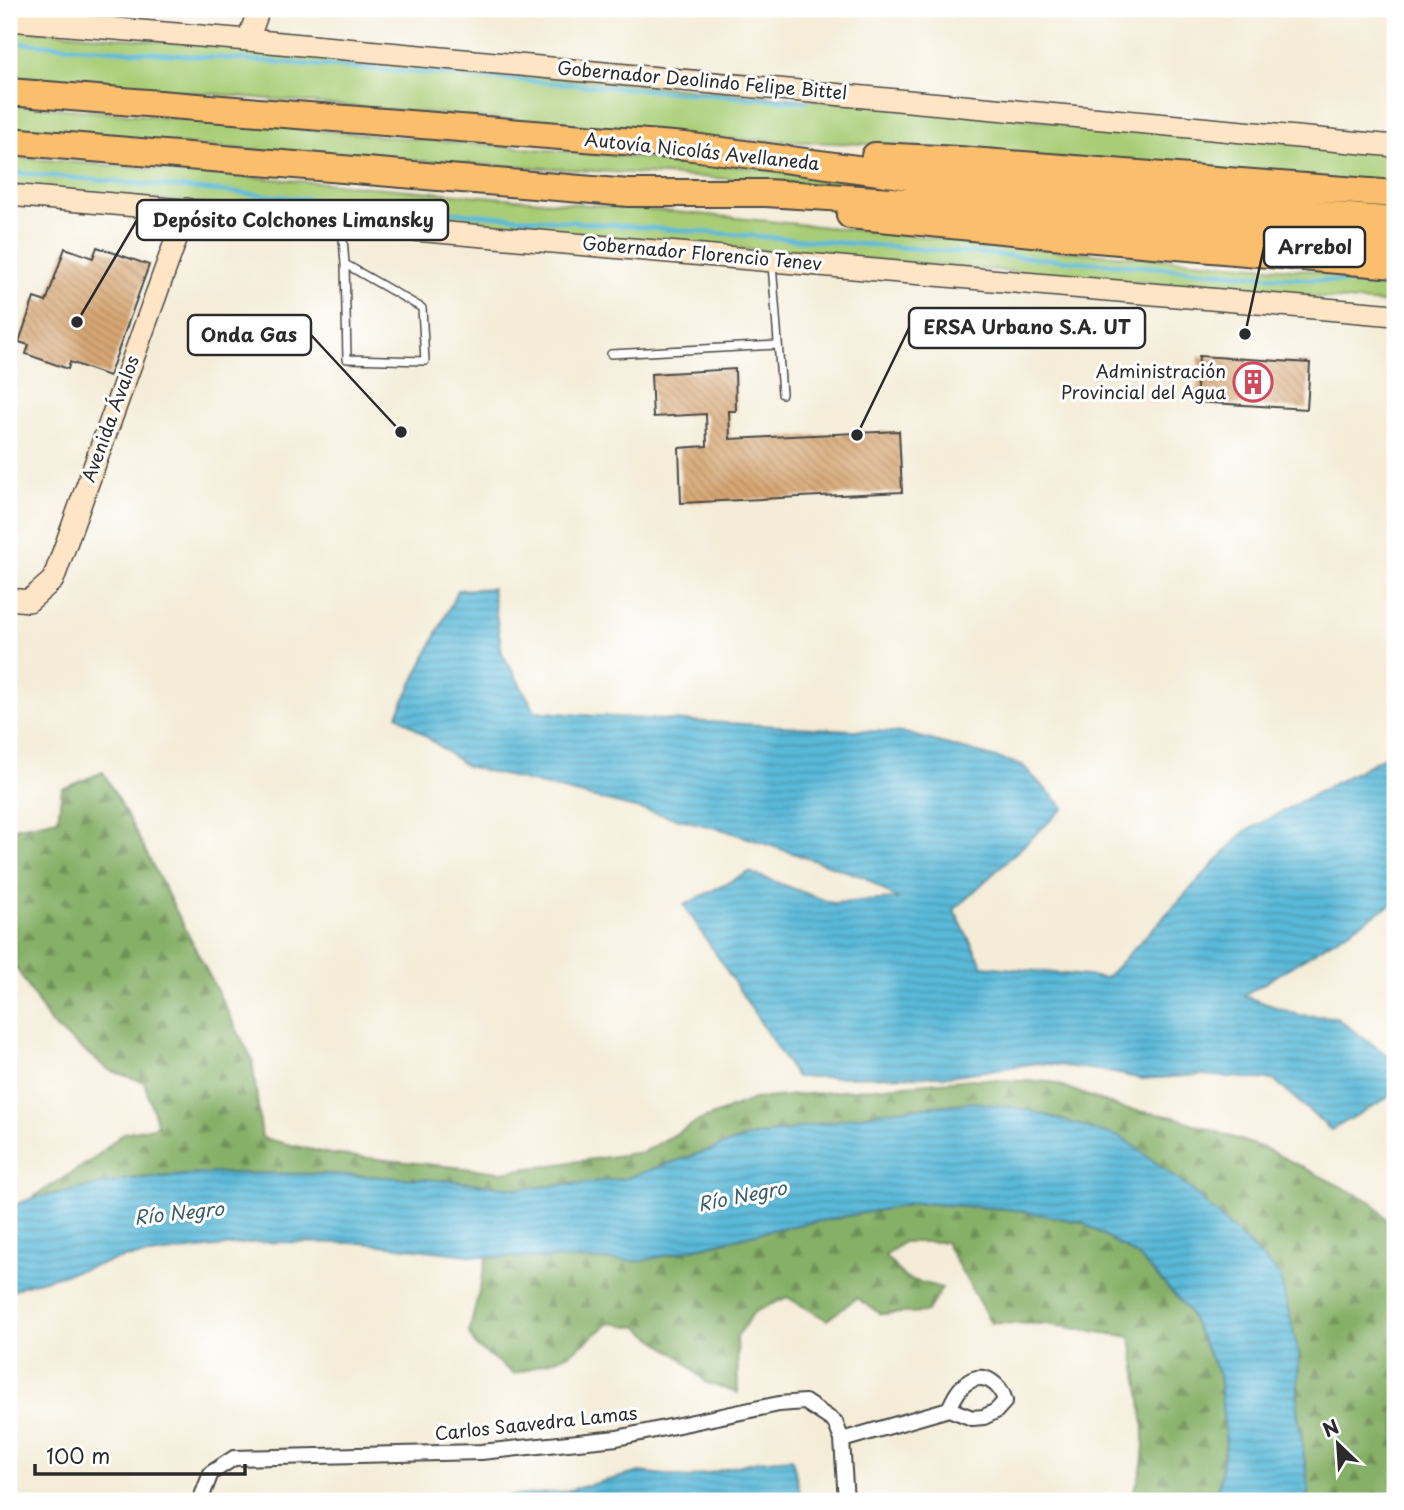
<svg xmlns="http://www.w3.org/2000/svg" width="1404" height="1510" font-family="'Playpen Sans',sans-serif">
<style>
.grass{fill:#a9cd76;stroke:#6a7c50;stroke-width:2}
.forest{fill:url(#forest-firs);stroke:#586e49;stroke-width:2}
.water{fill:url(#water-rules);stroke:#427282;stroke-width:2}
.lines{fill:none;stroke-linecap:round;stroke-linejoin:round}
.stream{stroke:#5ab9d9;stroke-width:4.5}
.building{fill:url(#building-back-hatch)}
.lane-casing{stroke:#494845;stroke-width:10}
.street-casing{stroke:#494845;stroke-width:18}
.secondary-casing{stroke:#494845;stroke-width:24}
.highway-casing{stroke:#494845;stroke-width:30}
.lane{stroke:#fff;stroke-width:7}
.street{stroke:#fff;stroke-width:14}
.secondary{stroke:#fde5c5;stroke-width:21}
.highway{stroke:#fabe6d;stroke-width:26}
.labels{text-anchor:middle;stroke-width:6;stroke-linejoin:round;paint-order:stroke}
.street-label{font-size:18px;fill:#2b2b2b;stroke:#fff}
.poi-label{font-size:18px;fill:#2b2b2b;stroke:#fff;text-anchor:end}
.water-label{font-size:19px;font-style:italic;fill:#3b5d68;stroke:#fff}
.leader{fill:none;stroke:#2b2b2b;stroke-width:2.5}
.callout-dot{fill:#2b2b2b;stroke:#fff;stroke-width:2.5}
.callout{fill:#fff;stroke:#2b2b2b;stroke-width:2.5}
.callout-label{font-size:19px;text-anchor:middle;font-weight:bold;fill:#2b2b2b}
</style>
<defs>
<pattern id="forest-firs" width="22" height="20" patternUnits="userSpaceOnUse" patternTransform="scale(1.75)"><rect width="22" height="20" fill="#86b067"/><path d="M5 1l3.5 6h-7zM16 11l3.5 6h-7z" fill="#6e8f55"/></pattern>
<pattern id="water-rules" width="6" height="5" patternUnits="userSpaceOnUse" patternTransform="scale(1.75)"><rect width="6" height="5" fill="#5ab9d9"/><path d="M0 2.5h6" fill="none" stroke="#4b97b0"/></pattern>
<pattern id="building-back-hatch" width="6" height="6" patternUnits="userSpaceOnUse" patternTransform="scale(1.75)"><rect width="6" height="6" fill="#d7a774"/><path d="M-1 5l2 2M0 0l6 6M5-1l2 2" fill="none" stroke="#af885f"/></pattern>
</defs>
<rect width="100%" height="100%" fill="#fff"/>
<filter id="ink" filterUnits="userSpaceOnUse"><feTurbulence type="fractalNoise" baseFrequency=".0143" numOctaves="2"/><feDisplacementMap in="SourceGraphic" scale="14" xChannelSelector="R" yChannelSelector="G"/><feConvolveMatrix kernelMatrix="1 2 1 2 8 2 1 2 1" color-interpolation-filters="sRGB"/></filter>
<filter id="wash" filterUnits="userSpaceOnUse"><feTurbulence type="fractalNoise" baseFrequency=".00686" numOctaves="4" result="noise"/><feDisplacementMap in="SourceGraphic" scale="28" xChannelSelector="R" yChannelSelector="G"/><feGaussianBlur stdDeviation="1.57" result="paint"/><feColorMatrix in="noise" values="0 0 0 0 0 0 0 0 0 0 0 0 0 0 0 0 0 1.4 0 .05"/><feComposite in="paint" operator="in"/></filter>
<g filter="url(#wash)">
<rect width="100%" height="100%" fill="#f4ecd7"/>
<path class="grass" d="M9 28 1395 152V185L895 145 725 139 9 76Z
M9 104 734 166 954 192 287 153 9 130Z
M9 157 698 214 1051 250 1395 277V304L9 187Z"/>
<path class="forest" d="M103 772 131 823 252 1059 262 1138 330 1154 502 1172 643 1152 701 1120 754 1099 973 1079 1051 1082 1121 1108 1174 1117 1266 1149 1372 1202 1395 1230V1501H1304L1309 1491 1297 1408 1299 1355 975 1102 888 1111 745 1138 623 1179 522 1189 455 1181 329 1174 217 1173 130 1179 30 1199 92 1160 124 1133 158 1126 144 1082 109 1070 52 1025 10 958 9 829 58 819 62 789Z
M918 1203 1009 1209 1082 1222 1139 1257 1186 1307 1219 1375 1226 1444 1216 1501H1128C1158 1457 1138 1387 1131 1337L1045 1324 991 1323 945 1242H903L885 1256 905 1278 942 1288 927 1312 881 1314 856 1298 827 1320 787 1297 754 1312 737 1337 738 1393 707 1383 682 1359 638 1327 610 1323 568 1355 514 1374 476 1346 469 1333 487 1257 642 1261 781 1228Z"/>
<path class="water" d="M492 588 502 653 535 711 580 715 905 733 1022 765 1064 808 954 910 983 966 1106 978 1244 832 1395 751V902L1244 996 1299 1015 1335 1017 1395 1061 1391 1096 1331 1130 1274 1080 1200 1075 1142 1079 1099 1070 1038 1063 949 1076 796 1077 684 905 749 872 832 903 897 899 864 877 724 830 466 766 397 715 458 590Z
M975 1102 1028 1110 1123 1138 1193 1191 1280 1275 1299 1355 1297 1408 1309 1491 1304 1501H1216L1226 1444 1219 1375 1186 1307 1139 1257 1082 1222 1009 1209 918 1203 781 1228 642 1261 487 1257 363 1243 258 1242 123 1258 22 1286 9 1293V1207L30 1199 130 1179 217 1173 329 1174 455 1181 522 1189 623 1179 745 1138 888 1111Z
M792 1458 802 1501H450L562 1492 640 1472 689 1478 757 1461Z"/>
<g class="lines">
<path class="stream" d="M9 42 807 102
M9 172 485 215 1395 286"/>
</g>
<g id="blocks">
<path class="building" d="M97 247 149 265 109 376 70 362 68 369 26 354 29 345 19 342 34 298 46 302 65 248 93 258Z
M1199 356 1310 363 1307 409 1196 402Z
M735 369 736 411H729L730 439 899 431 902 492 681 503 679 448 707 446 706 414 653 417 651 374Z"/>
</g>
</g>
<g filter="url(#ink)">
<use href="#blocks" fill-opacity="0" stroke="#494845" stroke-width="2"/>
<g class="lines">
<g class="lane-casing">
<path id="lane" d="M342 226 345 264 422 308 425 361 347 359 345 264
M772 264 782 394
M611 354 778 345"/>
</g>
<g class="street-casing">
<path id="street" d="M842 1440 949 1409 972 1418 984 1417 996 1411 1005 1401C1001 1385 985 1371 968 1382 959 1387 953 1400 949 1409
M200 1501 211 1473 234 1458 481 1452 617 1438 779 1404 805 1402 835 1422 842 1440 846 1501"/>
</g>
<g class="secondary-casing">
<path id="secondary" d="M9 20 248 40 1395 146
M248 40 259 9
M9 195 1395 315
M9 599 29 601 53 580 187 209"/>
</g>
<g class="highway-casing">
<path id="highway" d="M9 92 685 146 954 182 1395 221
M9 141 629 193H766L954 205 1395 241
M875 156 959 160 1395 194
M850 215 1073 237 1395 265"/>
</g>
<use href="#lane" class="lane"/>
<use href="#street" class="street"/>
<use href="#secondary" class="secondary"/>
<use href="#highway" class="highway"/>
</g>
</g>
<defs>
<g id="building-ring" transform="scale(2.0125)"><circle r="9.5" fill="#fff" stroke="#d1495b" stroke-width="1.5"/><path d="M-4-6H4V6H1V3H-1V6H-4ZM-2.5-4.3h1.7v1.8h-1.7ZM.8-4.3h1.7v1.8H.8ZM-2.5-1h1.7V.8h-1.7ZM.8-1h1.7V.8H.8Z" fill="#d1495b"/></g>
</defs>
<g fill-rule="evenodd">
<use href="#building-ring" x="1253" y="382"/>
</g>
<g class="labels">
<g class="street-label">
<text transform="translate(702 81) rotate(5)" y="6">Gobernador Deolindo Felipe Bittel</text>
<text transform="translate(702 152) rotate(6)" y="6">Autovía Nicolás Avellaneda</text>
<text transform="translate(702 254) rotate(5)" y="6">Gobernador Florencio Tenev</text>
<text transform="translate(111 419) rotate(-70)" y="6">Avenida Ávalos</text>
<text transform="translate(536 1424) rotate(-6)" y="6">Carlos Saavedra Lamas</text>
</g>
<g class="poi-label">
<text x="1226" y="378">Administración<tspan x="1226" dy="21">Provincial del Agua</tspan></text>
</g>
<g class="water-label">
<text transform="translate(742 1196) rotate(-11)" y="7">Río Negro</text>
<text transform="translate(179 1213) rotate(-6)" y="7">Río Negro</text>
</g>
</g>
<path class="leader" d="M77 322L137 220M1245 334L1264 247M857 435L909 328M401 432L311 335"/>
<g class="callout-dot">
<circle cx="77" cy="322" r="7"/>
<circle cx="1245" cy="334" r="7"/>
<circle cx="857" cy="435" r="7"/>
<circle cx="401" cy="432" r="7"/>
</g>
<g class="callout">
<rect x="137" y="200" width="311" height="40" rx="7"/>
<rect x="1264" y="227" width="101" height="40" rx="7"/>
<rect x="909" y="308" width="236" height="40" rx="7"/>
<rect x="188" y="315" width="123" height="40" rx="7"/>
</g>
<g class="callout-label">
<text x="293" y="227">Depósito Colchones Limansky</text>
<text x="1315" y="254">Arrebol</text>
<text x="1027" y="334">ERSA Urbano S.A. UT</text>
<text x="249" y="342">Onda Gas</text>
</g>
<rect width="1404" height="1510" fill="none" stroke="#fff" stroke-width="35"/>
<g transform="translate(1338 1444) rotate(335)" stroke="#ffffff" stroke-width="5" paint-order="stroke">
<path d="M0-5L12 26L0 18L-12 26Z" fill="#2b2b2b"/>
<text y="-10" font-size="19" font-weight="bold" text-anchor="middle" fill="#2b2b2b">N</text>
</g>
<path d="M35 1464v10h210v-10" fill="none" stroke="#2b2b2b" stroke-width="3.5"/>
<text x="46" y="1464" font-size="21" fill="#2b2b2b" stroke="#ffffff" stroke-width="5" paint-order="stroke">100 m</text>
</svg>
